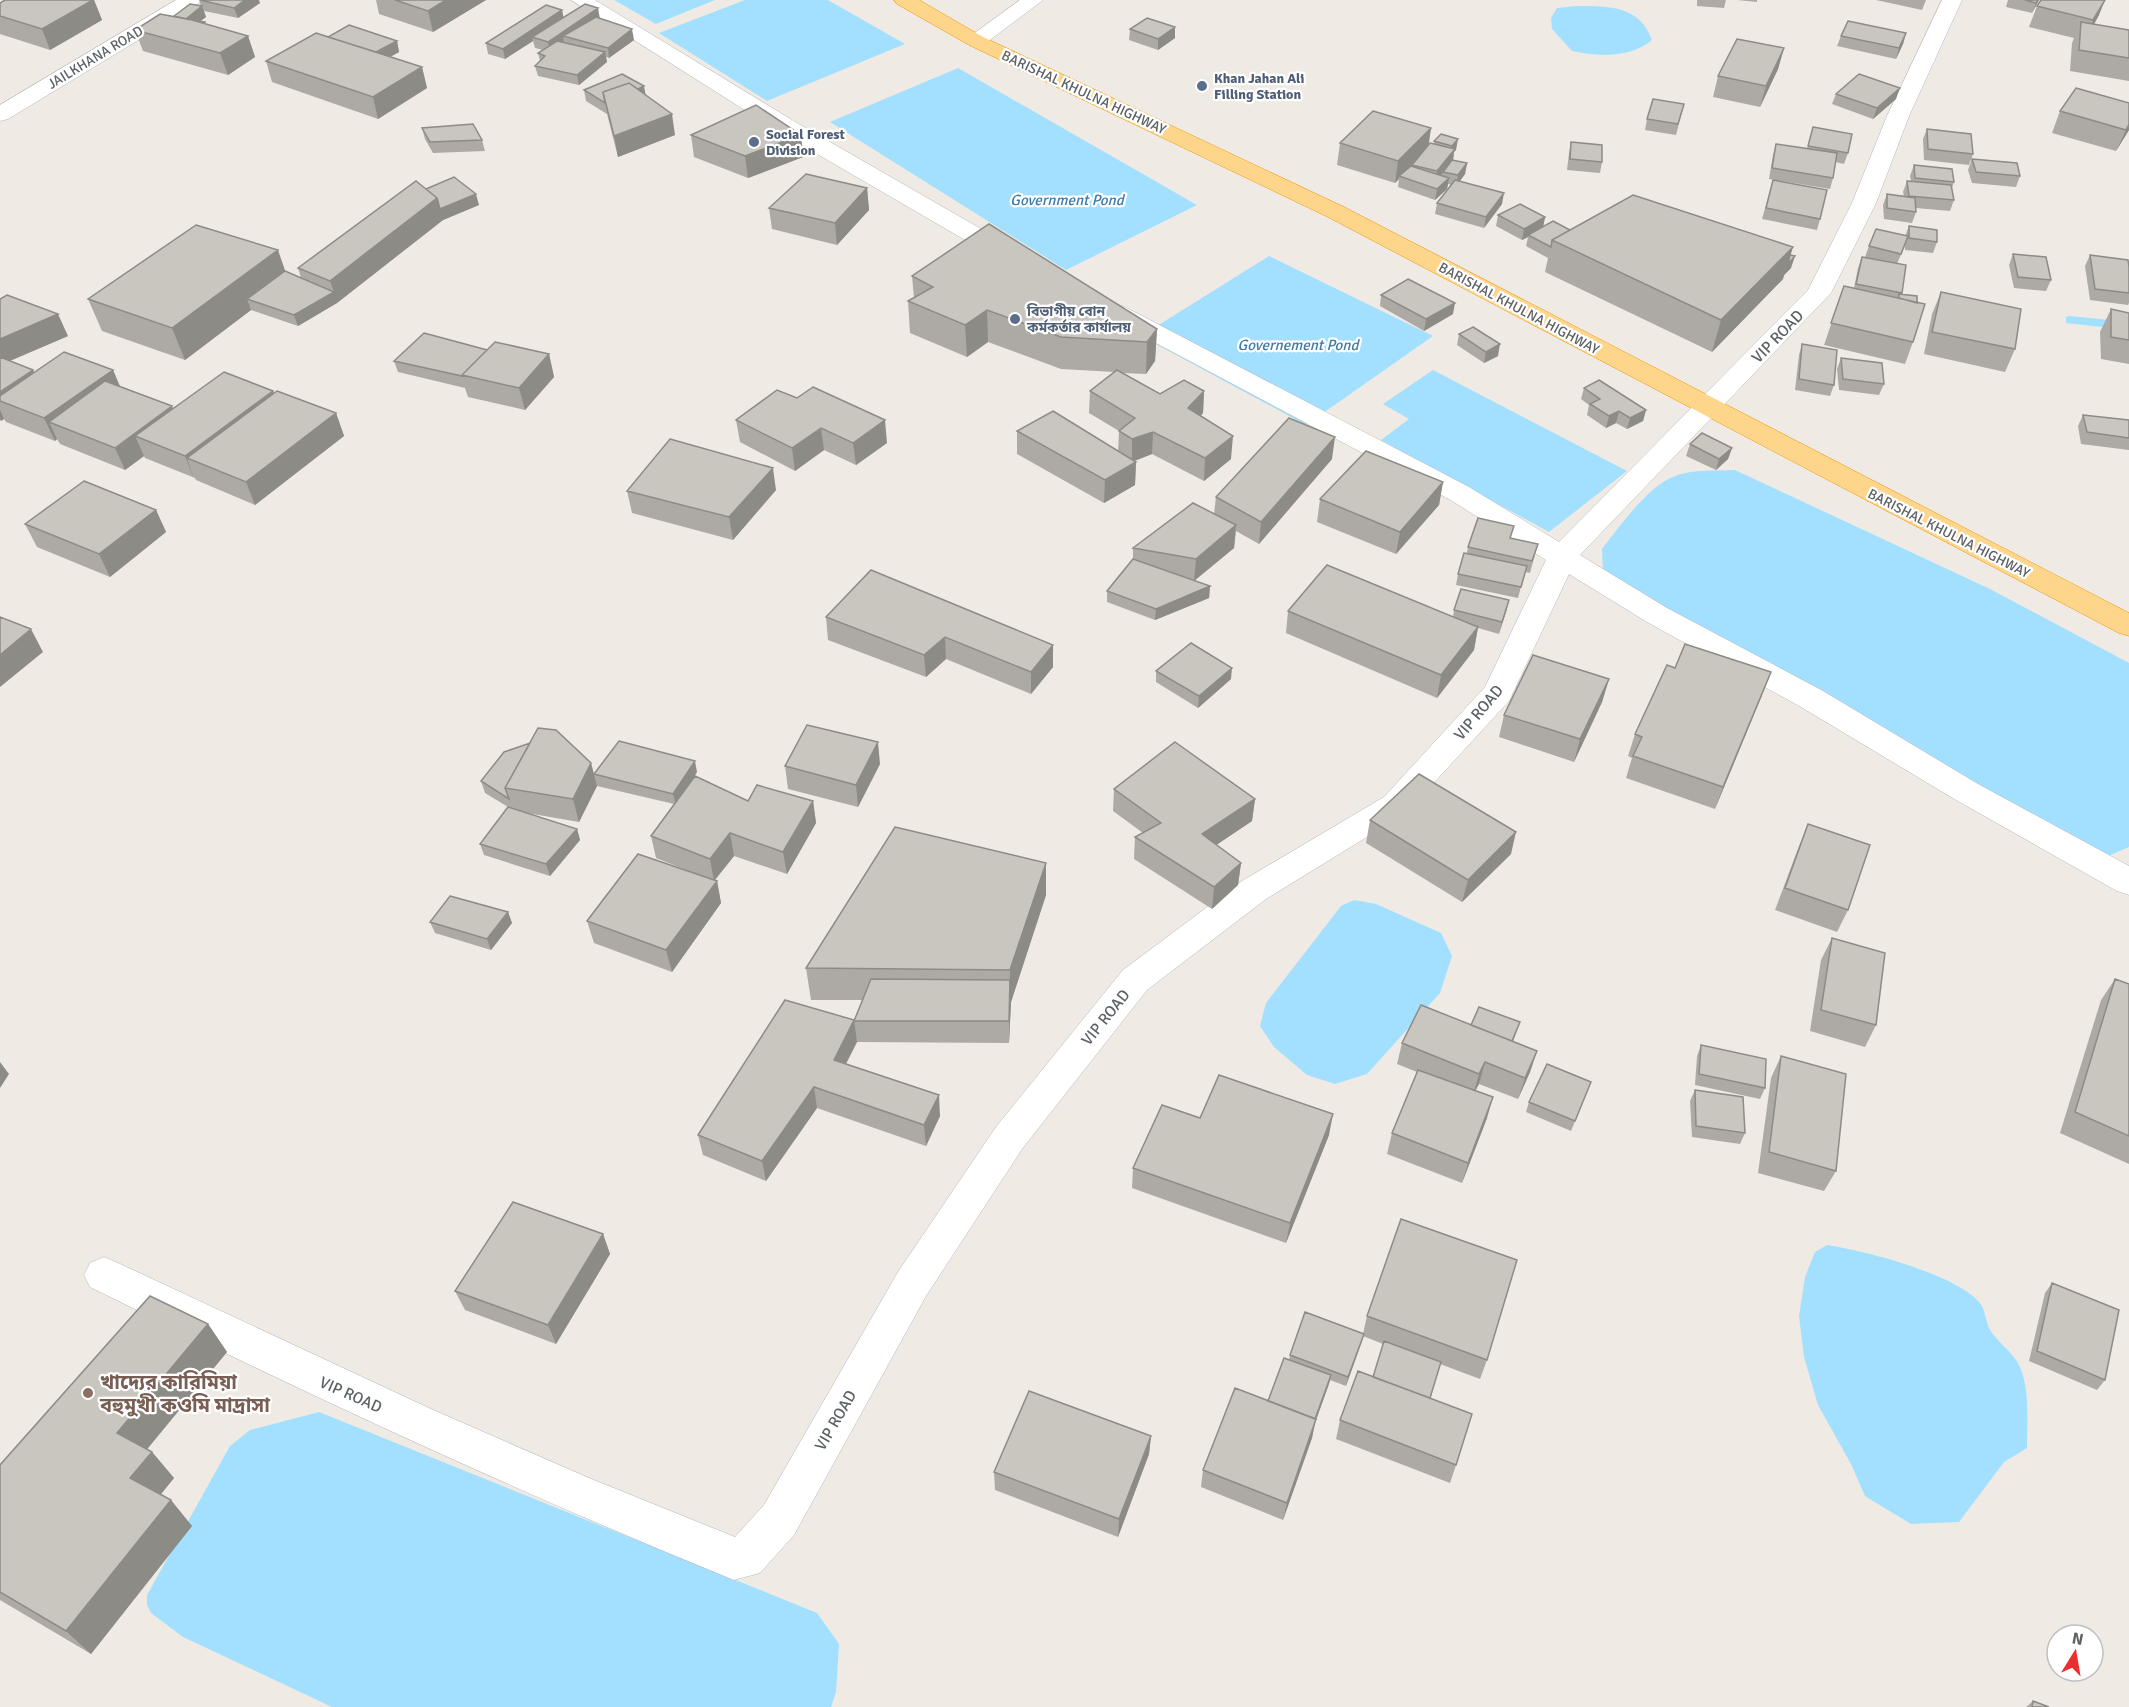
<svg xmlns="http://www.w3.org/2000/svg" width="2129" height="1707" font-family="Signika,'Noto Sans Bengali',sans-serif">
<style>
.water{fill:#a3dfff}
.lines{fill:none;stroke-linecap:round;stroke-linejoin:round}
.stream{fill:#a3dfff;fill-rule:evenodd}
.minor-casing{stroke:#b4b7bb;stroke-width:1}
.highway-casing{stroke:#f29100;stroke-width:1}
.minor{fill:#fff;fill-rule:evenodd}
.highway{fill:#fdd68c;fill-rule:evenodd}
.wall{fill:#adaaa5}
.shaded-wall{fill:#8d8b86}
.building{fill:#c9c6c0;stroke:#8d8b86;stroke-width:1.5}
.service-dot{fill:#5c6f8a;stroke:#fff;stroke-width:2}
.education-dot{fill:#8d6e63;stroke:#fff;stroke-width:2}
.labels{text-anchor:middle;stroke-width:4.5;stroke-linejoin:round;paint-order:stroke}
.far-street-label{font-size:14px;fill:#5c6165;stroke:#fff}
.far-service-label{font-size:14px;font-weight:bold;fill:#4e5e75;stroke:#fff;text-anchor:start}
.far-water-label{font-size:15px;font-style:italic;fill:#3d7ba9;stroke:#fff}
.street-label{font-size:16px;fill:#5c6165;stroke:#fff}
.near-education-label{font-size:20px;font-weight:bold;fill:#785e54;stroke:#fff;text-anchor:start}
</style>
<rect width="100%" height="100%" fill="#efebe4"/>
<path class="water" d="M614 0H715L656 24Z
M745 0H828L905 44 767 101 659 33Z
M1577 6C1609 6 1640 6 1652 40 1631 58 1598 57 1572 51L1552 29 1551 18 1557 8Z
M958 68 1197 205 1066 270 830 122Z
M1269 256 1433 336 1306 425 1141 336Z
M1433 370 1627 471 1549 532 1381 440 1409 419 1383 404Z
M1735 470 1990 589 2129 663V847L2108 856 2067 838 1603 572 1602 549C1619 527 1649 485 1675 476 1693 469 1716 471 1735 470Z
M1354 900 1376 904 1441 933 1452 956 1440 993 1367 1074 1335 1084 1307 1075 1274 1047 1260 1026 1266 1003 1341 906Z
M1827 1245C1862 1250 1962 1275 1982 1306 1985 1312 1986 1321 1989 1328 1996 1342 2013 1351 2020 1367 2030 1391 2027 1423 2027 1448L2004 1462 1959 1522 1911 1524 1865 1496 1851 1464 1818 1405 1804 1357 1799 1316 1805 1277 1815 1252Z
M319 1412 817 1613 839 1644 836 1692 831 1707H332L183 1637 151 1613 147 1605V1595L230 1446 250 1430Z"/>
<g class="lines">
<path class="stream" d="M2070 316 2129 322V330L2066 323V317Z"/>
<g class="minor-casing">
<path id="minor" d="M176 0H201L198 4 8 119 0 121V105Z
M571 0H595L797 123 1021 252 1024 257 1021 262 1012 264 1003 262 781 133Z
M1020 0H1043L983 45H969L965 41 969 37Z
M1942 0H1962L1909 116 1876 203 1831 293 1580 555 1667 608 1823 691 1978 784 2129 866V895L2117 891 1956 800 1801 707 1647 622 1569 574 1509 701 1406 813 1266 899 1147 990 1022 1149 926 1296 794 1535 760 1573 734 1580C515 1491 302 1392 90 1287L84 1275 90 1263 104 1257 118 1263 431 1409 589 1478 735 1537 764 1505 898 1272 996 1127 1123 970 1242 881 1384 797 1485 687 1546 560 1449 499 1107 317 1103 312 1107 307 1116 304 1125 307 1469 487 1559 542 1808 290 1852 203 1887 116Z"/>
</g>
<g class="highway-casing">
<path id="highway" d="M894 0H919L983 37 1344 207 2129 613V636L2119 633 1328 217 969 45 897 4Z"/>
</g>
<use href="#minor" class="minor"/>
<use href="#highway" class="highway"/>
</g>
<path class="wall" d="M5 0H94L102 20 50 50 0 34V3Z
M199 0 260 3 238 18 204 11 206 17 200 21 206 24 248 36 255 57 228 75 143 51 135 30 201 6Z
M376 0H486L433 32 379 14Z
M1697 0H1726L1724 8 1697 6Z
M1737 0H1757V2Z
M1876 0H1926L1922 10Z
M2008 0H2039L2032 13 2006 7Z
M2037 6 2099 15 2094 24 2129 30V81L2070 71 2072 43 2074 38 2029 27Z
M562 10 563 18H600L634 40 609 58 606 57 607 62 579 85 538 76 535 66 540 61 538 53 543 50 535 48 533 41 505 59 488 54 486 43Z
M1175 27V38L1158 50 1129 40 1130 29Z
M1906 33 1903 44 1896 59 1837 46 1841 36Z
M328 37 397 41 399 52 390 57 422 67 427 88 378 119 272 82 266 61Z
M1784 48 1778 69 1760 107 1713 97 1718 76Z
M584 90 645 95 675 135 618 157 607 114 586 101Z
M1836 94 1896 99 1873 119 1832 104Z
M1684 104 1676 135 1645 130 1647 119Z
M2060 111 2129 130 2116 151 2052 133Z
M1813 127 1848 153 1844 164 1835 162 1833 178 1830 189 1769 179 1773 155 1776 144 1807 149Z
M422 128 482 140 485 151 433 153 425 139Z
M1431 128 1428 145 1434 144V141L1441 134 1456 150 1454 152 1453 160 1467 163 1465 174 1460 181 1502 204 1484 228 1435 214 1437 203 1451 185 1448 184 1447 189 1435 200 1398 187 1399 179 1395 183 1337 165 1340 143Z
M1927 129 1973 154 1969 165 1924 160 1923 139Z
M691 135H801L803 157 748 178 694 157Z
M1571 142 1602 162 1600 173 1567 170 1569 153Z
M1972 159 2020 176 2016 187 1972 183 1968 170Z
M1914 165 1954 182 1952 188 1954 200 1950 211 1916 208V212L1912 223 1884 219 1883 205 1887 194 1904 196 1903 192 1907 181H1911L1910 176Z
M1773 180 1820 219 1817 230 1762 219Z
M867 188 869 210 837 245 772 229 769 208Z
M426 189 479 205 443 220 337 303 298 326 251 310 185 360 102 331 88 299 285 271 301 278 298 268Z
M1498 215 1545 217 1543 226 1570 230 1790 255 1791 268 1784 275 1783 279 1712 352 1545 272 1548 258 1526 246 1528 237 1522 240 1496 226Z
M1909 226 1937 242 1933 253 1905 250V245L1897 264 1906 265 1901 294 1913 342 1905 364 1824 345 1844 286 1854 288 1858 268 1862 257H1865L1869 246 1905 236Z
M2013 254 2051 280 2046 291 2014 288 2009 265Z
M2090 255 2129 267V303L2128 305 2090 300 2085 266Z
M912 276 1157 329 1155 361 1146 374 1122 373 1160 394 1204 391 1203 413 1200 416 1231 459 1204 481 1152 454 1133 461 1136 462 1135 485 1104 503 1017 454V431L1118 452 1119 431 1089 413 1090 391 1114 372 1061 369 988 342 967 357 910 333 908 301 914 298Z
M1941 292 2015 349 2005 372 1924 354 1932 314Z
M1381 295 1453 314 1424 331 1380 306Z
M0 299 68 336 10 361 34 373 113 370 120 386 173 408 274 393 336 413 344 436 255 505 196 480 195 478 145 458 144 456 125 470 60 444 57 439 55 441 6 422 4 419 1 421 0 420Z
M2111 309 2129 313V364L2101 359 2100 332Z
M1459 334 1498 356 1484 363 1457 345Z
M1802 344 1834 385 1830 396 1795 390 1799 355Z
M487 350 549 354 554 377 525 410 468 397 465 388 398 372 394 361Z
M1841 358 1884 384 1879 395 1839 390 1837 369Z
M1584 388 1646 410 1643 421 1627 429 1616 423 1606 428 1587 415 1589 405 1581 399Z
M797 398 887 443 856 465 824 450 795 471 740 442 736 420Z
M2083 415 2129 420V450L2081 444 2078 426Z
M1690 444 1732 448 1728 459 1716 470 1686 456Z
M1332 459 1259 544 1236 531 1234 548 1194 581 1210 586 1209 598 1155 620 1107 602V591L1133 559V548L1214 514 1216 497Z
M1443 482 1439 505 1396 554 1317 522 1320 499Z
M776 490 733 540 632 513 627 491Z
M156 510 166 532 110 577 37 547 25 524Z
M1511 538 1538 544 1530 573 1525 572 1518 598 1456 585 1458 574 1467 553 1468 547Z
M1509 600 1499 634 1478 628 1474 650 1437 698 1286 633 1288 611 1453 617 1454 610Z
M826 617 1053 645V667L1031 694 946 659 926 677 828 640Z
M1156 671 1231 679 1198 708 1156 682Z
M1609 679 1602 702 1574 762 1499 737 1504 715Z
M1762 695 1715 809 1626 778 1632 758 1628 756 1635 734Z
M591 763 597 786 579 822 527 813 577 829 580 840 550 876 484 855 480 844 508 807 485 793 481 781Z
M880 764 858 807 788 789 785 766Z
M697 772 688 786 748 801H813L816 823 787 874 734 856 714 881 656 858 651 836 674 804 597 786 594 774Z
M1114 789 1255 799 1252 821 1216 845 1241 863 1238 885 1212 909 1134 859 1135 837 1143 833 1113 811Z
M1370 820 1511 854 1462 902 1366 843Z
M1808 824 1848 910 1837 932 1775 910 1799 846Z
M717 881 721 903 672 972 594 943 587 921Z
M1046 895 1011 1002 1009 1043 857 1042 854 1021 863 1000H811L806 968Z
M508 912 512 923 491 950 435 933 430 922Z
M1832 938 1876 1025 1865 1047 1810 1031 1821 960Z
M2115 979 2129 984V1164L2060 1133 2101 1000Z
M854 1020 857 1042 846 1064 940 1116 926 1146 817 1108 766 1181 703 1155 698 1135Z
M1520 1022 1513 1042 1537 1051 1530 1072 1518 1099 1479 1084 1475 1091 1487 1118 1462 1183 1387 1154 1392 1133 1417 1072 1397 1064 1402 1043 1471 1025Z
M1701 1045 1765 1088 1760 1099 1695 1085 1697 1056Z
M1781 1056 1836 1171 1824 1191 1758 1173 1771 1078Z
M1591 1082 1571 1131 1526 1112 1529 1102Z
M1695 1090 1745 1133 1740 1144 1692 1137 1690 1101Z
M1200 1118 1329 1135 1286 1243 1132 1188 1133 1168Z
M603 1234 610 1254 556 1344 465 1310 455 1291Z
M2052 1283 2105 1380 2097 1390 2029 1361 2045 1293Z
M1367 1316 1487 1360 1480 1379 1440 1364 1430 1398 1456 1465 1450 1483 1336 1439 1340 1420 1373 1377 1383 1344 1363 1336 1346 1386 1330 1380 1315 1423 1312 1438 1283 1520 1201 1487 1203 1470 1268 1401 1289 1360 1290 1355 1363 1334Z
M208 1324 227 1352 147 1449 152 1452 174 1478 160 1495 192 1526 91 1654 0 1600V1465Z
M1151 1436 1149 1454 1118 1537 995 1490 994 1472Z
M2033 1701 2049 1707H2026Z"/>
<path class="shaded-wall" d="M93 0H94L102 20 50 50 42 29Z
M245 0H259L260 3 238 18 234 8Z
M446 0H486L433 32 428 11Z
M2038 0H2039L2032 13 2036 3Z
M2105 0 2099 15 2085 41 2093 20Z
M202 6 206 17 190 29 186 19Z
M598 8 600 19 563 36 564 43 550 52 548 42Z
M562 10 564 20 532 37 533 41 505 59 503 49Z
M1175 27V38L1158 50V39Z
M632 29 634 40 609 58 608 48Z
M1906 33 1903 44 1896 59 1899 48Z
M248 36 255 57 228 75 220 53Z
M397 41 399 52 370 68 367 58Z
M1784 48 1778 69 1760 107 1766 86Z
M605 52 607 62 579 85 577 75Z
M422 67 427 88 378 119 373 97Z
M644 86 646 97 606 103Z
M1900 88 1896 99 1873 119 1877 108Z
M672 114 675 135 618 157 614 136Z
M2129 124V130L2116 151 2126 130Z
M1431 128 1428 150 1401 176H1399V179L1395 183 1398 161Z
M801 135 803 157 748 178 745 156Z
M1458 139 1456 150 1454 152 1453 160 1435 182 1437 171 1451 154 1452 146Z
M1467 163 1465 174 1456 186 1458 175Z
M1449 178 1447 189 1435 200 1437 189Z
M867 188 869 210 837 245 835 223Z
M1504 193 1502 204 1484 228 1486 217Z
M476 194 479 205 443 220 337 303 298 326 294 315 334 292 330 281 437 198Z
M1545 217 1543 228 1528 235V237L1522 240 1524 229Z
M1793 247 1788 264 1795 256 1791 268 1784 275 1783 279 1712 352 1721 320Z
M278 250 289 282 247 299 251 310 185 360 172 328Z
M1455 303 1453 314 1424 331 1426 319Z
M987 310 988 342 967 357 965 325Z
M58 314 68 336 0 365V339Z
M1157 329 1155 361 1146 374 1147 342Z
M1500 344 1498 356 1484 363 1486 352Z
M549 354 554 377 525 410 519 388Z
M33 370 43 393 0 401V392Z
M113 370 122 392 49 422 57 439 55 441 44 418Z
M273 391 282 413 187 458 194 479 185 456Z
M1204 391 1203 413 1187 431 1188 408Z
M172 406 182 428 135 436 144 456 125 470 115 448Z
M0 410 4 419 1 421 0 418Z
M1646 410 1643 421 1627 429 1630 418Z
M1619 411 1616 423 1606 428 1609 416Z
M336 413 344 436 255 505 246 482Z
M885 420 887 443 856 465 853 443Z
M821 428 824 450 795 471 792 448Z
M1153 432 1152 454 1132 462V439Z
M1233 436 1231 459 1204 481 1205 458Z
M1335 437 1332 459 1259 544 1261 522Z
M1732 448 1728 459 1716 470 1719 459Z
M1136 462 1135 485 1104 503 1105 480Z
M773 468 776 490 733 540 729 517Z
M1443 482 1439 505 1396 554 1400 532Z
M156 510 166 532 110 577 99 554Z
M1236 525 1234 548 1194 581 1196 559Z
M1210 586 1209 598 1155 620 1156 609Z
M1509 600 1506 612 1499 634 1502 622Z
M1478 627 1474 650 1437 698 1441 675Z
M31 629 43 652 0 687V655Z
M945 637 946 659 926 677 924 655Z
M1053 645V667L1031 694V672Z
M1232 668 1231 679 1198 708 1199 696Z
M1771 672 1762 695 1715 809 1723 787Z
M1609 679 1602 702 1574 762 1580 739Z
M878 742 880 764 858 807 856 785Z
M695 761 697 772 676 805 673 794Z
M591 763 597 786 579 822 573 799Z
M1255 799 1252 821 1200 856 1202 834Z
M813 801 816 823 787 874 783 852Z
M577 829 580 840 550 876 546 864Z
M1516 832 1511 854 1462 902 1468 880Z
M730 833 734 856 714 881 710 859Z
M1046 863V895L1011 1002 1009 1043V1021L1010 970Z
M1241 863 1238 885 1212 909 1214 887Z
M717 881 721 903 672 972 666 950Z
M508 912 512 923 491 950 487 939Z
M854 1020 857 1042 837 1081 834 1060Z
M1537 1051 1530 1072 1518 1099 1525 1078Z
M0 1062 9 1074 0 1088Z
M1485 1062 1479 1084 1473 1095 1479 1074Z
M814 1087 817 1108 766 1181 762 1161Z
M939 1095 940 1116 926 1146 924 1125Z
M1493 1097 1487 1118 1462 1183 1468 1163Z
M1333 1114 1329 1135 1286 1243 1290 1223Z
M603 1234 610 1254 556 1344 548 1325Z
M208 1324 227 1352 139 1459 117 1433Z
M1364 1334 1361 1344 1346 1386 1348 1377Z
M1331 1375 1329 1384 1315 1423 1312 1438 1283 1520 1287 1503Z
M1151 1436 1149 1454 1118 1537 1119 1519Z
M152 1452 174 1478 153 1504 130 1478Z
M171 1500 192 1526 91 1654 66 1631Z"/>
<path class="building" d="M5 0H93L42 29 0 16V3Z
M200 0H245L234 8Z
M395 0H446L428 11Z
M2025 0H2038L2036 3Z
M2041 0H2105L2093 20 2037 6Z
M190 4 202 6 186 19 205 22 204 23 192 20 174 16Z
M585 4 598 8 548 42 532 37Z
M546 5 562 10 503 49 486 43Z
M160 14 192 20 248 36 220 53 135 30Z
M596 17 632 29 608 48 563 36Z
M1147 18 1175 27 1158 39 1130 29Z
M1848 21 1906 33 1899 48 1841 36Z
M2081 22 2129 30V58L2079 50Z
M349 25 397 41 376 52 328 37Z
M316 33 422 67 373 97 266 61Z
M1737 39 1784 48 1766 86 1718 76Z
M557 41 605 52 577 75 535 66 545 56 538 53Z
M622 74 644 86 638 89 629 83 603 92 605 103 584 90Z
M1859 74 1900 88 1877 108 1836 94Z
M629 83 672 114 614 136 603 92Z
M2076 88 2129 103V124L2126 130 2060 111Z
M1653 99 1684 104 1678 124 1647 119Z
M756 105 801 135 745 156 691 135Z
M1373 111 1431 128 1398 161 1340 143Z
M473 124 482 140 430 142 422 128Z
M1813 127 1852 134 1848 153 1808 146Z
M1927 129 1971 134 1973 154 1928 149Z
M1441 134 1458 139 1452 146 1434 141Z
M1571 142 1602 145V162L1570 159Z
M1430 143 1455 149 1437 171 1412 165Z
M1776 144 1837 153 1833 178 1772 168Z
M1972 159 2017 163 2020 176 1976 172Z
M1452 160 1467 163 1458 175 1443 172Z
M1914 165 1952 169 1954 182 1915 178Z
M1411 166 1449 178 1437 189 1399 176Z
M806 174 867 188 835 223 769 208Z
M454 177 476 194 440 209 437 198 426 189Z
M1455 180 1504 193 1486 217 1437 203Z
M1773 180 1827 190 1820 219 1766 208Z
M416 181 437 198 330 281 298 268Z
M1907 181 1951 185 1954 200 1909 196Z
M1887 194 1915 198 1916 212 1887 208Z
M1633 195 1793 247 1721 320 1552 240Z
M1520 204 1545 217 1524 229 1498 215Z
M1553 221 1570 230 1552 240 1551 247 1528 235Z
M989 224 1157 329 1147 342 1061 337 987 310 965 325 908 301 933 287 912 276Z
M196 225 278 250 172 328 88 299Z
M1909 226 1937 230V242L1909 238Z
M1876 229 1908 236 1901 254 1869 246Z
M2013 254 2046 257 2051 280 2018 277Z
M1790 255 1795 256 1788 264Z
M2090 255 2128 260 2129 267V293L2095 289Z
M1862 257 1906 265 1902 293 1856 284Z
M285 271 334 292 294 315 247 299Z
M1408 279 1455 303 1426 319 1381 295Z
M1844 286 1925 304 1913 342 1831 323Z
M1941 292 2021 309 2015 349 1932 332Z
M1899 294 1917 296V303L1899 298Z
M7 295 58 314 0 339V299Z
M2111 309 2129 313V340L2111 337Z
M1473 327 1500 344 1486 352 1459 334Z
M424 333 487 350 462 375V376L394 361Z
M495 342 549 354 519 388 462 375Z
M1802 344 1837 350 1834 385 1799 379Z
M64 352 113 370 44 418 0 401V396Z
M0 357 33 370 0 392Z
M1841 358 1882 363 1884 384 1843 379Z
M1117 370 1160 394 1184 380 1204 391 1188 408 1233 436 1205 458 1153 432 1132 439 1119 431 1135 418 1090 391Z
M224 372 273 391 185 456 135 436Z
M1599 380 1646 410 1630 418 1619 411 1609 416 1590 404 1600 399 1584 388Z
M105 381 172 406 115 448 49 422Z
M813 387 885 420 853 443 821 428 792 448 736 420 777 390 797 398Z
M277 391 336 413 246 482 187 458Z
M1053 411 1136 462 1105 480 1017 431Z
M2083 415 2129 420V438L2087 432Z
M1289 418 1335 437 1261 522 1216 497Z
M1702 433 1732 448 1719 459 1690 444Z
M670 439 773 468 729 517 627 491Z
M1366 451 1443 482 1400 532 1320 499Z
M84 481 156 510 99 554 25 524Z
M1193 503 1236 525 1196 559 1133 548Z
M1478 518 1514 526 1510 538 1538 544 1532 561 1468 547Z
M1464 553 1527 566 1521 587 1458 574Z
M1133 559 1210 586 1156 609 1107 591Z
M1327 565 1478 627 1441 675 1288 611Z
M871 570 1053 645 1031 672 945 637 924 655 826 617Z
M1461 589 1509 600 1502 622 1454 610Z
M0 617 31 629 0 655Z
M1191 643 1232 668 1199 696 1156 671Z
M1685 644 1771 672 1723 787 1633 756 1642 737 1635 734 1667 665 1675 668Z
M1533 655 1609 679 1580 739 1504 715Z
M807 725 878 742 856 785 785 766Z
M538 728 556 730 591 763 573 799 505 788Z
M619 741 695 761 673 794 594 774Z
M1175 742 1255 799 1202 834 1241 863 1214 887 1135 837 1161 823 1114 789Z
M530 743 505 788 509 799 481 781 504 752Z
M1419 774 1516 832 1468 880 1370 820Z
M695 776 748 801 757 785 813 801 783 852 730 833 710 859 651 836Z
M508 807 577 829 546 864 480 844Z
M1808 824 1870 845 1848 910 1785 888Z
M895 827 1046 863 1010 970 806 968Z
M638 854 717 881 666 950 587 921Z
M450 896 508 912 487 939 430 922Z
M1832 938 1885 953 1876 1025 1821 1010Z
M871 979 1010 980 1009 1021H854Z
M2115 979 2129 984V1136L2075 1112Z
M785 1000 854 1020 834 1060 939 1095 924 1125 814 1087 762 1161 698 1135Z
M1421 1005 1537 1051 1525 1078 1485 1062 1479 1074 1402 1043Z
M1479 1007 1520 1022 1512 1041 1471 1025Z
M1701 1045 1766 1059 1765 1088 1699 1074Z
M1781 1056 1846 1074 1836 1171 1769 1152Z
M1547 1064 1591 1082 1575 1121 1529 1102Z
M1418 1070 1493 1097 1468 1163 1392 1133Z
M1219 1075 1333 1114 1290 1223 1133 1168 1162 1105 1200 1118Z
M1695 1090 1743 1097 1745 1133 1696 1126Z
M513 1202 603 1234 548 1325 455 1291Z
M1401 1219 1517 1260 1487 1360 1367 1316Z
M2052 1283 2119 1310 2105 1380 2037 1351Z
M150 1296 208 1324 117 1433 152 1452 130 1478 171 1500 66 1631 0 1592V1465Z
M1305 1312 1364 1334 1348 1377 1290 1355Z
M1384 1341 1441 1362 1430 1398 1373 1377Z
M1284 1358 1331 1375 1315 1419 1268 1401Z
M1358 1371 1472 1414 1456 1465 1340 1420Z
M1235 1388 1316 1419 1287 1503 1203 1470Z
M1029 1391 1151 1436 1119 1519 994 1472Z
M2033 1701 2049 1707H2032Z"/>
<g class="service-dot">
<circle cx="1202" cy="86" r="6"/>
<circle cx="754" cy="142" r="6"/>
<circle cx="1015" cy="319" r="6"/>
</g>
<circle class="education-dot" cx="88" cy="1393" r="6"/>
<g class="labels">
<g class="far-street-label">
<text transform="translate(95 57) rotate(-31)" y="5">JAILKHANA ROAD</text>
<text transform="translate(1084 92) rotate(25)" y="5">BARISHAL KHULNA HIGHWAY</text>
<text transform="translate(1519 308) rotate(28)" y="5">BARISHAL KHULNA HIGHWAY</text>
<text transform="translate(1949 533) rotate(27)" y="5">BARISHAL KHULNA HIGHWAY</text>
</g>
<g class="far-service-label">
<text x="1214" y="83">Khan Jahan Ali<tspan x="1214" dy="16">Filling Station</tspan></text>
<text x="766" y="139">Social Forest<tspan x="766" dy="16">Division</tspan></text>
<text x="1027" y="316">বিভাগীয় বোন<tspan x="1027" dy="16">কর্মকর্তার কার্যালয়</tspan></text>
</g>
<g class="far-water-label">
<text x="1067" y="205">Government Pond</text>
<text x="1298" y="350">Governement Pond</text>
</g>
<g class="street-label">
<text transform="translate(1777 336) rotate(-46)" y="6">VIP ROAD</text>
<text transform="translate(1478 712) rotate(-50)" y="6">VIP ROAD</text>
<text transform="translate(1105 1017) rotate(-51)" y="6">VIP ROAD</text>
<text transform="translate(351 1394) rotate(24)" y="6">VIP ROAD</text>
<text transform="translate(835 1420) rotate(-60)" y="6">VIP ROAD</text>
</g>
<g class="near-education-label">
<text x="100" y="1389">খাদ্যের কারিমিয়া<tspan x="100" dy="23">বহুমুখী কওমি মাদ্রাসা</tspan></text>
</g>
</g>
<g transform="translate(2075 1653) rotate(11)"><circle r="28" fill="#ffffff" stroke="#bec0c1" stroke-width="1.5"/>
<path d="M0-4.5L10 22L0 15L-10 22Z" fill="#ea2f31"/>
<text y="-9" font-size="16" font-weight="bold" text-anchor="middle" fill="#5c6165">N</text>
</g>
</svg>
